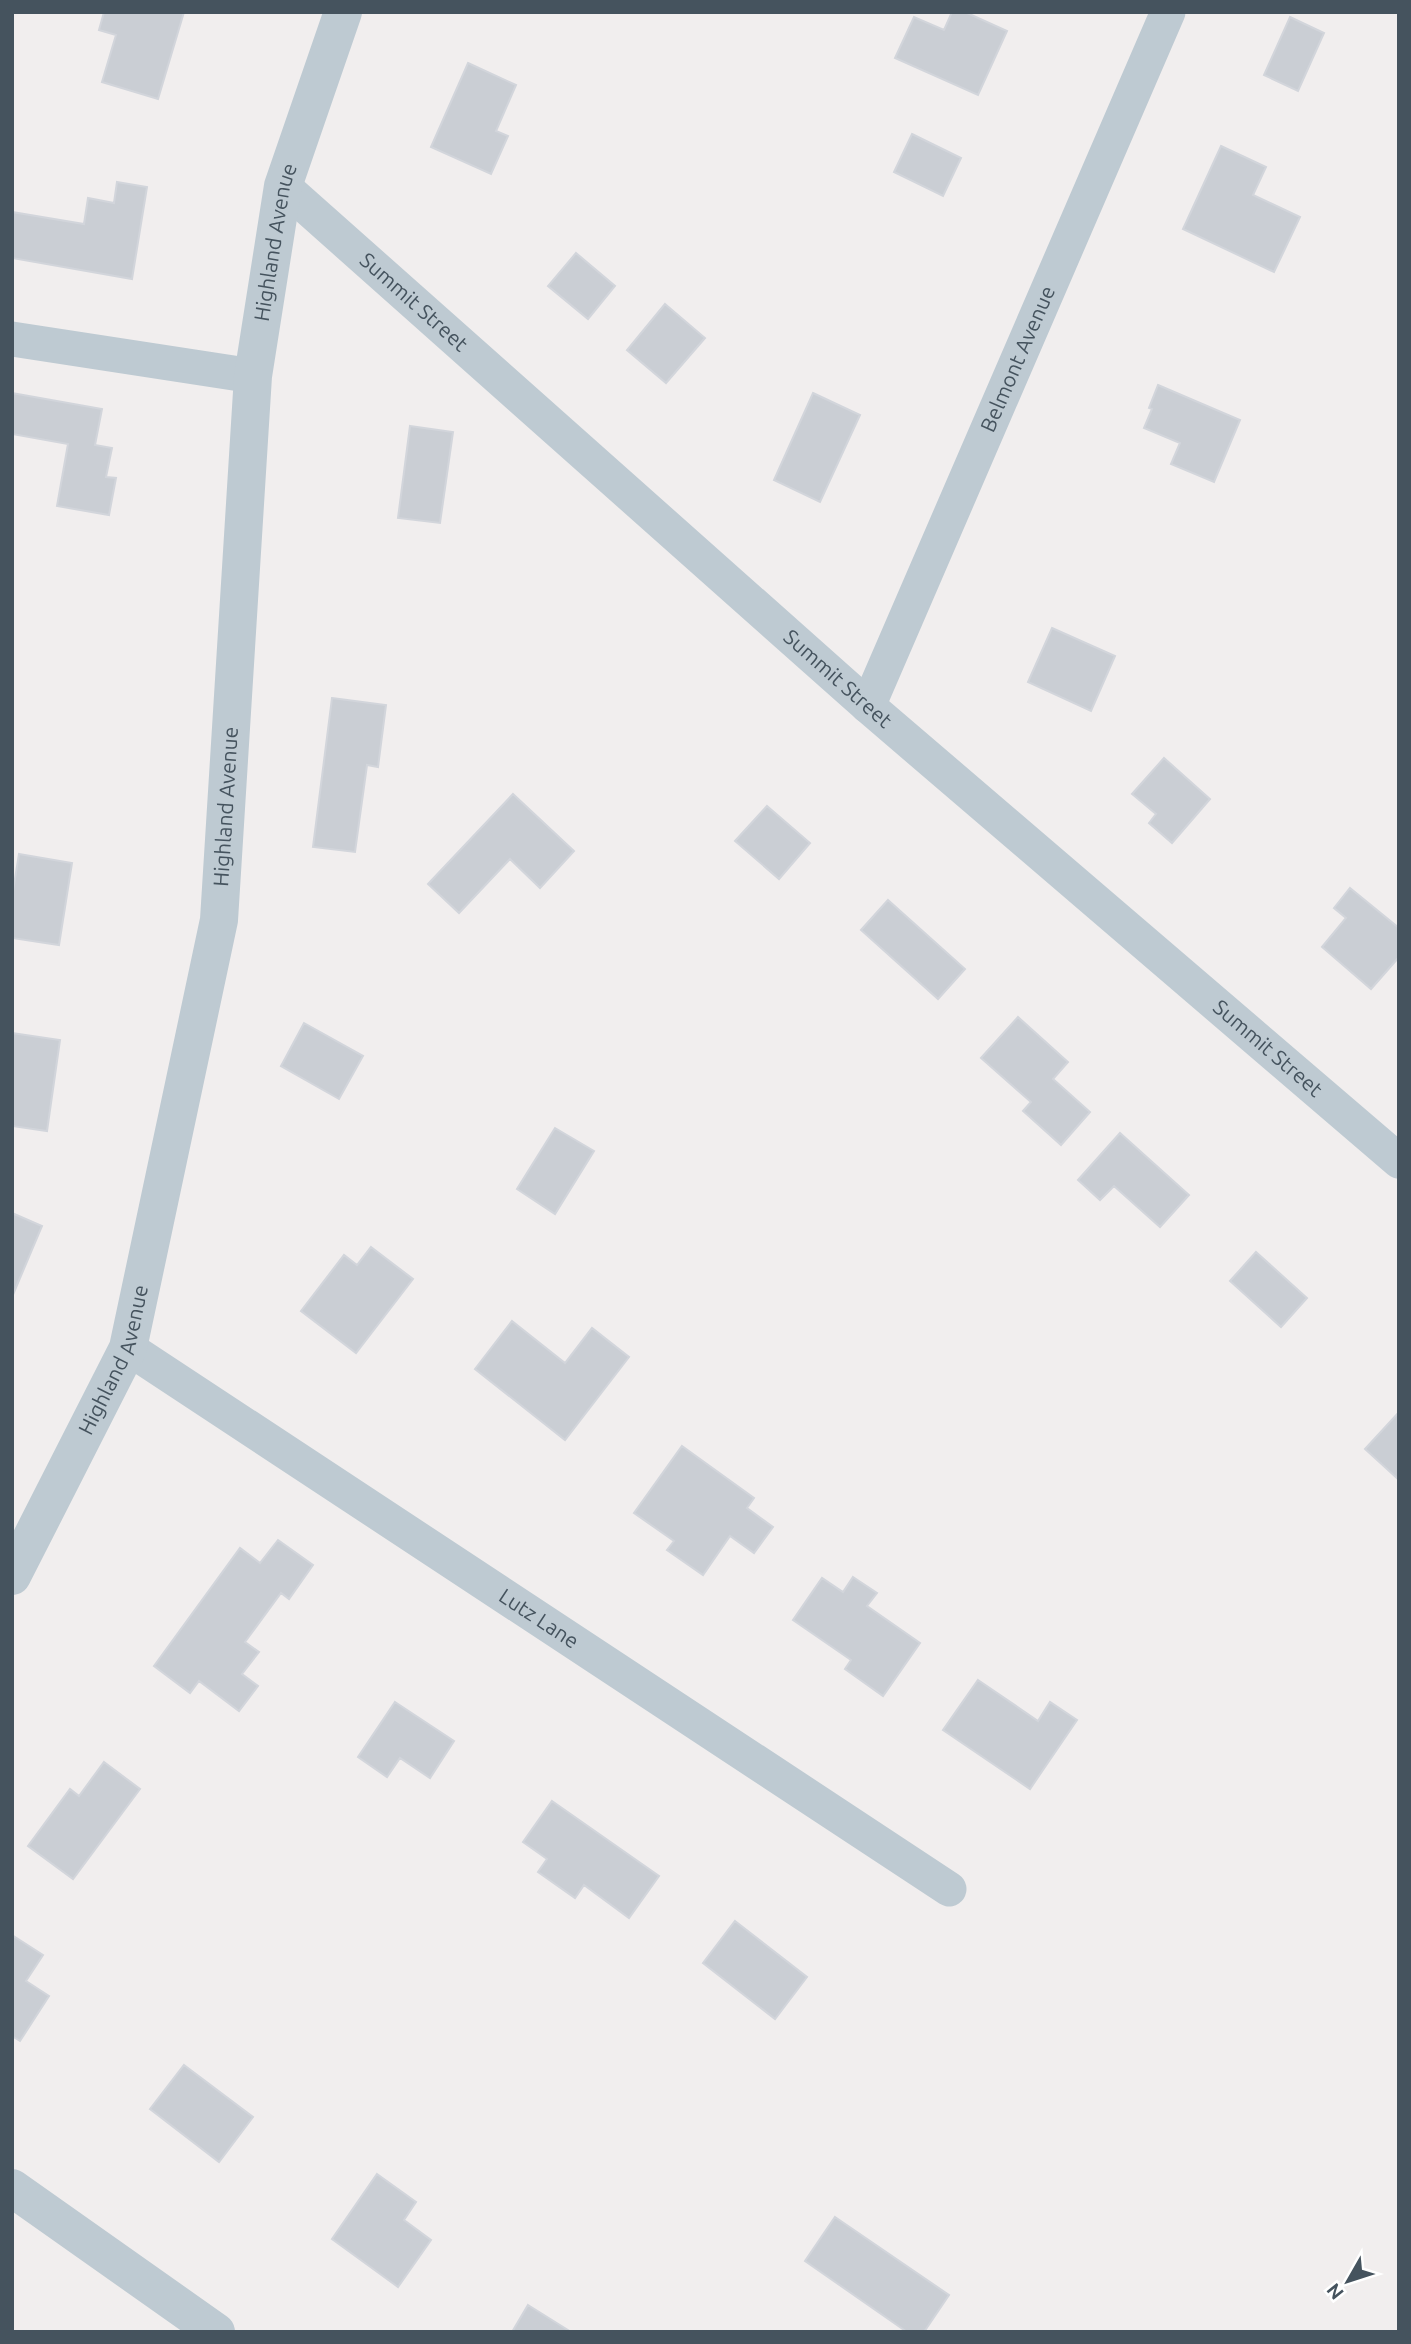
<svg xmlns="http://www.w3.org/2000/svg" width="1411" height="2344" font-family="Ubuntu,sans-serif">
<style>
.building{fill:#caced4;stroke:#d2d5db;stroke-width:2}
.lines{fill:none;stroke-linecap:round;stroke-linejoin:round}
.minor{stroke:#becad2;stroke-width:35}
.tertiary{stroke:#becad2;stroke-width:38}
.labels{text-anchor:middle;stroke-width:7;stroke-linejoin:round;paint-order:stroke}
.street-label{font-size:21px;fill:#45535e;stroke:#fff}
</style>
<rect width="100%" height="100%" fill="#f1eeee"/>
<path class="building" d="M104 12H184L158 99 102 82 116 35 99 30Z
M952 12H965L1007 31 978 95 895 58 914 17 944 30Z
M1290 17 1324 33 1298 91 1264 75Z
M468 63 516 85 496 131 508 136 491 174 431 147Z
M912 134 961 158 943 196 894 172Z
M1221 146 1266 167 1253 195 1300 217 1274 272 1183 229Z
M117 182 147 187 132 279 12 258V212L84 224 88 198 114 203Z
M576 253 615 286 588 319 548 286Z
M665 304 705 338 666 383 627 350Z
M1158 385 1240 420 1214 482 1171 464 1180 443 1144 428 1152 409 1149 408Z
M12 393 102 409 95 445 112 448 106 477 116 478 109 515 57 506 68 444 12 434Z
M813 393 860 415 820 502 774 480Z
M410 426 453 432 440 523 398 518Z
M1052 628 1115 656 1091 711 1028 682Z
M332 698 386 705 378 767 367 765 355 852 313 847Z
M1164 758 1210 799 1172 843 1149 823 1156 814 1132 794Z
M513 794 574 851 540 888 510 859 459 913 428 884Z
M767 806 810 843 779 879 735 841Z
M19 854 72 863 59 945 12 938V897Z
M1350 888 1399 928V957L1371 989 1322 947 1346 918 1334 908Z
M888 900 965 969 938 999 861 930Z
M1018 1017 1068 1062 1053 1079 1090 1112 1061 1145 1023 1111 1031 1102 981 1058Z
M304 1023 363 1056 339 1099 281 1066Z
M12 1033 60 1040 47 1131 12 1126Z
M555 1128 594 1151 555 1214 517 1189Z
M1120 1133 1189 1195 1160 1227 1114 1186 1100 1200 1078 1180Z
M12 1213 42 1226 12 1297Z
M371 1247 413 1279 356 1353 301 1311 344 1255 357 1265Z
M1256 1252 1307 1298 1281 1327 1230 1281Z
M512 1321 565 1363 592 1328 629 1357 565 1440 475 1369Z
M1399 1412V1480L1365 1449Z
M682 1446 754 1498 747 1508 773 1527 754 1553 730 1536 703 1575 667 1550 674 1541 634 1513Z
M278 1540 313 1565 289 1599 281 1593 245 1642 259 1652 242 1674 258 1686 239 1711 199 1681 190 1693 154 1666 240 1548 260 1563Z
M853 1577 877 1593 867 1606 920 1643 883 1696 845 1669 851 1660 793 1620 822 1578 843 1592Z
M978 1680 1038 1721 1050 1702 1077 1720 1030 1789 943 1730Z
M395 1702 454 1741 430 1778 400 1758 387 1777 358 1757Z
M104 1762 140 1789 73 1879 28 1846 70 1789 79 1796Z
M552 1801 659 1876 629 1918 584 1885 575 1898 538 1872 547 1859 523 1842Z
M735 1921 807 1977 775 2019 703 1963Z
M12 1935 43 1955 26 1981 49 1996 20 2041 12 2036Z
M184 2065 253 2117 219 2162 150 2109Z
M377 2174 416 2202 404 2220 431 2240 398 2287 332 2239Z
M835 2217 949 2295 924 2332H907L805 2261Z
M528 2305 571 2332H512Z"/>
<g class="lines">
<g class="minor">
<path id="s1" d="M283 186 868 706 1399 1161"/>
<path d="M12 339 253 376"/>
<path id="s2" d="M868 706 1168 12"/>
<path id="s3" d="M128 1348 949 1889"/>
</g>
<g class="tertiary">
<path id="s4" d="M12 1576 128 1348 219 920 253 376 283 186 343 12"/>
<path d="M12 2188 216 2332"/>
</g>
</g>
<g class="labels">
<g class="street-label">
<text dy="7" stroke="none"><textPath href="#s4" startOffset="1374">Highland Avenue</textPath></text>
<text dy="7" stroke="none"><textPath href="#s1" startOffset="175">Summit Street</textPath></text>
<text dy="7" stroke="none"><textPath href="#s2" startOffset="378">Belmont Avenue</textPath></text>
<text dy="7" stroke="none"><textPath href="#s1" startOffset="742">Summit Street</textPath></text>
<text dy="7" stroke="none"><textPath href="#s4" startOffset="807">Highland Avenue</textPath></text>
<text dy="7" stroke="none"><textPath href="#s1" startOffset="1309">Summit Street</textPath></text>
<text dy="7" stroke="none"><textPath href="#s4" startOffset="240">Highland Avenue</textPath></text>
<text dy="7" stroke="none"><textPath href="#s3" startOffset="492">Lutz Lane</textPath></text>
</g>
</g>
<rect width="1411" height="2344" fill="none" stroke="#45535e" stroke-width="28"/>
<g transform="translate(1348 2281) rotate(231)" stroke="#ffffff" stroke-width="5" paint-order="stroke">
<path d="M0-5L12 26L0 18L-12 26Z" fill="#45535e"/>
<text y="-10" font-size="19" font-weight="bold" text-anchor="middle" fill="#45535e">N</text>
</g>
</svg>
